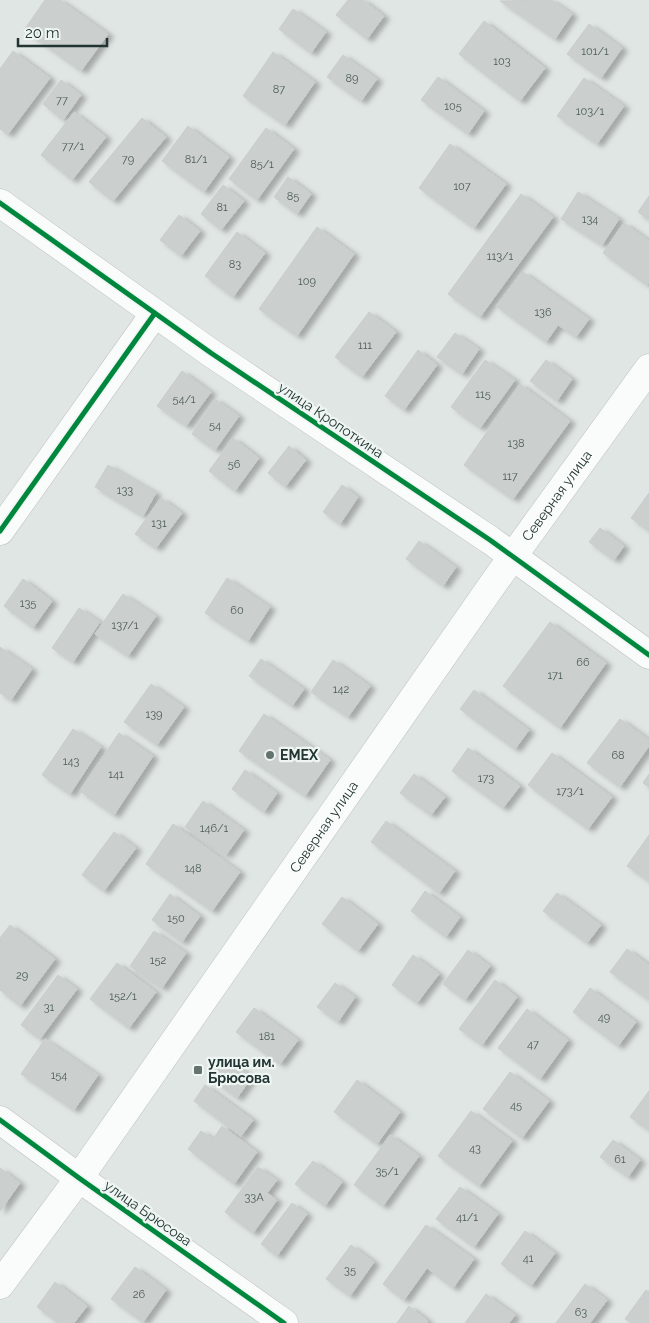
<svg xmlns="http://www.w3.org/2000/svg" width="649" height="1323" font-family="Raleway,sans-serif">
<style>
.building{fill:#cbcfce;stroke:#c9cecc;filter:url(#shadow)}
.lines{fill:none;stroke-linecap:round;stroke-linejoin:round}
.minor-casing{stroke:#bdc3c0;stroke-width:29}
.secondary-casing{stroke:#bdc3c1;stroke-width:29}
.minor{stroke:#fafbfb;stroke-width:28}
.secondary{stroke:#fafbfb;stroke-width:28}
.cycleway-casing{stroke:#eef5f2;stroke-width:8}
.cycleway{stroke:#00873e;stroke-width:5}
.poi-dot{fill:#647370;stroke:#eef5f2;stroke-width:2}
.labels{text-anchor:middle;stroke-width:4.5;stroke-linejoin:round;paint-order:stroke}
.number-label{font-size:11px;fill:#4c5c59}
.street-label{font-size:14px;fill:#223532;stroke:#eef5f2}
.poi-label{font-size:14px;font-weight:bold;fill:#223532;stroke:#eef5f2;text-anchor:start}
</style>
<defs>
<filter id="shadow"><feDropShadow dx="5.5" dy="3" stdDeviation="2.5" flood-color="#0004"/></filter>
</defs>
<rect width="100%" height="100%" fill="#e0e6e3"/>
<path class="building" d="M45 0H60L108 34 81 71 24 30Z
M348 0H363L384 16 367 39 336 15Z
M551 0 572 14 555 39 500 1Z
M293 9 326 32 311 53 279 29Z
M484 21 545 68 520 101 459 54Z
M589 24 622 48 601 78 567 54Z
M13 51 50 78 8 134 0 129V69Z
M273 52 315 82 285 125 243 96Z
M343 55 377 79 361 101 327 77Z
M438 77 484 111 468 134 421 100Z
M584 78 624 106 597 144 557 116Z
M61 80 81 95 63 120 43 104Z
M74 112 106 137 72 180 41 155Z
M142 118 166 137 113 201 89 182Z
M188 126 229 157 204 192 162 161Z
M266 128 294 149 257 200 229 179Z
M450 144 506 184 474 228 419 188Z
M288 177 311 194 297 214 274 197Z
M223 185 244 201 221 230 201 214Z
M578 192 619 219 602 245 561 219Z
M521 194 553 217 480 317 448 294Z
M649 196V220L638 212Z
M179 215 200 231 181 256 160 240Z
M624 223 649 241V282L647 285 603 253Z
M317 227 354 254 297 336 259 309Z
M237 232 265 253 233 297 205 276Z
M523 272 589 319 576 337 558 325 546 342 496 306Z
M369 312 396 332 362 377 335 357Z
M455 333 479 349 462 374 437 357Z
M418 350 437 365 404 410 385 396Z
M485 360 515 380 480 428 451 407Z
M546 360 572 379 557 401 530 381Z
M182 371 211 392 186 426 157 406Z
M520 384 570 421 513 499 464 465Z
M215 399 239 416 215 450 192 434Z
M233 438 259 458 235 491 209 471Z
M289 446 306 460 285 487 268 473Z
M108 465 156 493 143 516 95 487Z
M342 485 358 497 340 524 323 512Z
M649 493V531L631 518Z
M161 498 182 513 156 548 135 534Z
M600 528 624 546 614 560 589 542Z
M419 541 456 567 443 586 406 559Z
M227 578 270 607 248 641 205 613Z
M23 579 52 601 33 628 4 606Z
M123 594 156 616 128 656 95 634Z
M79 608 100 622 73 662 52 648Z
M550 622 606 663 560 728 503 686Z
M0 647 32 669 11 700 0 693Z
M261 659 304 689 292 706 249 676Z
M333 660 370 686 348 717 311 692Z
M151 684 184 707 157 745 124 722Z
M474 690 529 730 515 749 460 709Z
M264 714 330 760 305 796 239 751Z
M620 719 649 740V746L620 787 587 763Z
M73 729 101 747 70 794 42 775Z
M119 733 153 756 114 815 80 791Z
M468 748 520 786 503 808 452 771Z
M552 753 612 797 588 829 528 785Z
M245 770 277 793 264 812 232 789Z
M414 774 445 797 431 815 400 793Z
M649 774V787L643 783Z
M203 801 244 830 226 855 185 827Z
M386 821 455 871 439 893 371 842Z
M173 824 240 872 212 911 146 864Z
M114 832 136 848 104 891 82 875Z
M649 835V881L627 866Z
M425 891 460 917 446 937 411 911Z
M557 893 601 925 587 943 543 911Z
M170 894 200 916 182 942 152 920Z
M342 897 378 924 358 951 322 924Z
M10 925 55 959 20 1006 0 990V938Z
M154 931 186 953 162 988 130 966Z
M627 949 649 965V1000L610 972Z
M468 950 490 966 465 1000 443 984Z
M413 955 439 974 417 1003 392 985Z
M117 963 156 992 129 1028 90 999Z
M58 975 77 989 40 1039 21 1025Z
M495 980 517 997 482 1045 459 1029Z
M335 983 355 997 338 1022 317 1007Z
M590 988 636 1022 618 1046 573 1012Z
M254 1008 298 1040 280 1064 236 1032Z
M527 1009 568 1040 540 1079 498 1048Z
M45 1039 98 1075 74 1110 21 1074Z
M224 1057 252 1077 237 1098 209 1077Z
M510 1072 549 1101 522 1138 483 1109Z
M357 1080 400 1112 377 1144 334 1112Z
M205 1085 253 1120 241 1136 194 1101Z
M649 1091V1130L630 1117Z
M471 1111 512 1141 479 1186 438 1156Z
M222 1126 257 1152 234 1184 188 1149 201 1131 213 1139Z
M390 1135 419 1156 383 1206 354 1185Z
M613 1140 640 1160 628 1177 600 1157Z
M313 1161 342 1182 325 1206 295 1184Z
M258 1167 277 1180 267 1193 277 1200 253 1233 225 1212Z
M0 1168 20 1183 0 1211Z
M460 1187 498 1214 474 1247 436 1219Z
M292 1203 307 1214 277 1256 261 1244Z
M426 1225 474 1259 453 1288 427 1268 404 1300 383 1284Z
M525 1231 555 1253 531 1286 501 1264Z
M351 1245 374 1262 350 1296 326 1279Z
M135 1267 166 1290 143 1322 111 1299Z
M55 1282 87 1306 74 1323H59L37 1307Z
M585 1284 607 1300 590 1323H556Z
M646 1290 649 1292V1323H631L625 1319Z
M486 1294 515 1315 509 1323H465Z
M409 1306 428 1321 427 1323H397Z"/>
<g class="lines">
<g class="minor-casing">
<path id="minor" d="M0 203 211 353 490 540 649 655
M0 531 155 313
M0 1120 79 1178 284 1323"/>
</g>
<g class="secondary-casing">
<g id="secondary">
<path id="s1" d="M0 1285 79 1178 495 581 649 368"/>
</g>
</g>
<use href="#minor" class="minor"/>
<use href="#secondary" class="secondary"/>
<g class="cycleway-casing">
<path id="cycleway" d="M0 203 211 353 490 540 649 655
M0 531 155 313
M0 1120 79 1178 284 1323"/>
</g>
<use href="#cycleway" class="cycleway"/>
</g>
<g class="poi-dot">
<circle cx="270" cy="755" r="5"/>
<rect x="193" y="1065" width="10" height="10" rx="2.5"/>
</g>
<g class="labels">
<g class="number-label">
<text x="595" y="55">101/1</text>
<text x="502" y="65">103</text>
<text x="352" y="82">89</text>
<text x="279" y="93">87</text>
<text x="62" y="104">77</text>
<text x="453" y="110">105</text>
<text x="590" y="115">103/1</text>
<text x="73" y="150">77/1</text>
<text x="128" y="163">79</text>
<text x="196" y="163">81/1</text>
<text x="262" y="168">85/1</text>
<text x="462" y="190">107</text>
<text x="293" y="200">85</text>
<text x="222" y="211">81</text>
<text x="590" y="223">134</text>
<text x="500" y="260">113/1</text>
<text x="235" y="268">83</text>
<text x="307" y="285">109</text>
<text x="543" y="316">136</text>
<text x="365" y="349">111</text>
<text x="483" y="398">115</text>
<text x="184" y="403">54/1</text>
<text x="215" y="429">54</text>
<text x="516" y="447">138</text>
<text x="234" y="468">56</text>
<text x="510" y="480">117</text>
<text x="125" y="494">133</text>
<text x="159" y="527">131</text>
<text x="28" y="607">135</text>
<text x="237" y="614">60</text>
<text x="125" y="629">137/1</text>
<text x="583" y="666">66</text>
<text x="555" y="679">171</text>
<text x="341" y="693">142</text>
<text x="154" y="718">139</text>
<text x="618" y="759">68</text>
<text x="71" y="765">143</text>
<text x="116" y="778">141</text>
<text x="486" y="782">173</text>
<text x="570" y="795">173/1</text>
<text x="214" y="832">146/1</text>
<text x="193" y="872">148</text>
<text x="176" y="922">150</text>
<text x="158" y="964">152</text>
<text x="22" y="979">29</text>
<text x="123" y="1000">152/1</text>
<text x="49" y="1011">31</text>
<text x="604" y="1021">49</text>
<text x="267" y="1040">181</text>
<text x="533" y="1048">47</text>
<text x="59" y="1079">154</text>
<text x="516" y="1109">45</text>
<text x="475" y="1152">43</text>
<text x="620" y="1163">61</text>
<text x="387" y="1175">35/1</text>
<text x="254" y="1201">33А</text>
<text x="467" y="1221">41/1</text>
<text x="528" y="1262">41</text>
<text x="350" y="1274">35</text>
<text x="139" y="1298">26</text>
<text x="581" y="1316">63</text>
</g>
<g class="street-label">
<text transform="translate(331 420) rotate(34)" y="5">улица Кропоткина</text>
<text dy="5" stroke="none"><textPath href="#s1" startOffset="966">Северная улица</textPath></text>
<text dy="5" stroke="none"><textPath href="#s1" startOffset="561">Северная улица</textPath></text>
<text transform="translate(148 1213) rotate(35)" y="5">улица Брюсова</text>
</g>
<g class="poi-label">
<text x="280" y="760">EMEX</text>
<text x="208" y="1067">улица им.<tspan x="208" dy="16">Брюсова</tspan></text>
</g>
</g>
<path d="M18 38v8h89v-8" fill="none" stroke="#223532" stroke-width="2.5"/>
<text x="25" y="38" font-size="15" fill="#223532" stroke="#eef5f2" stroke-width="4" paint-order="stroke">20 m</text>
</svg>
